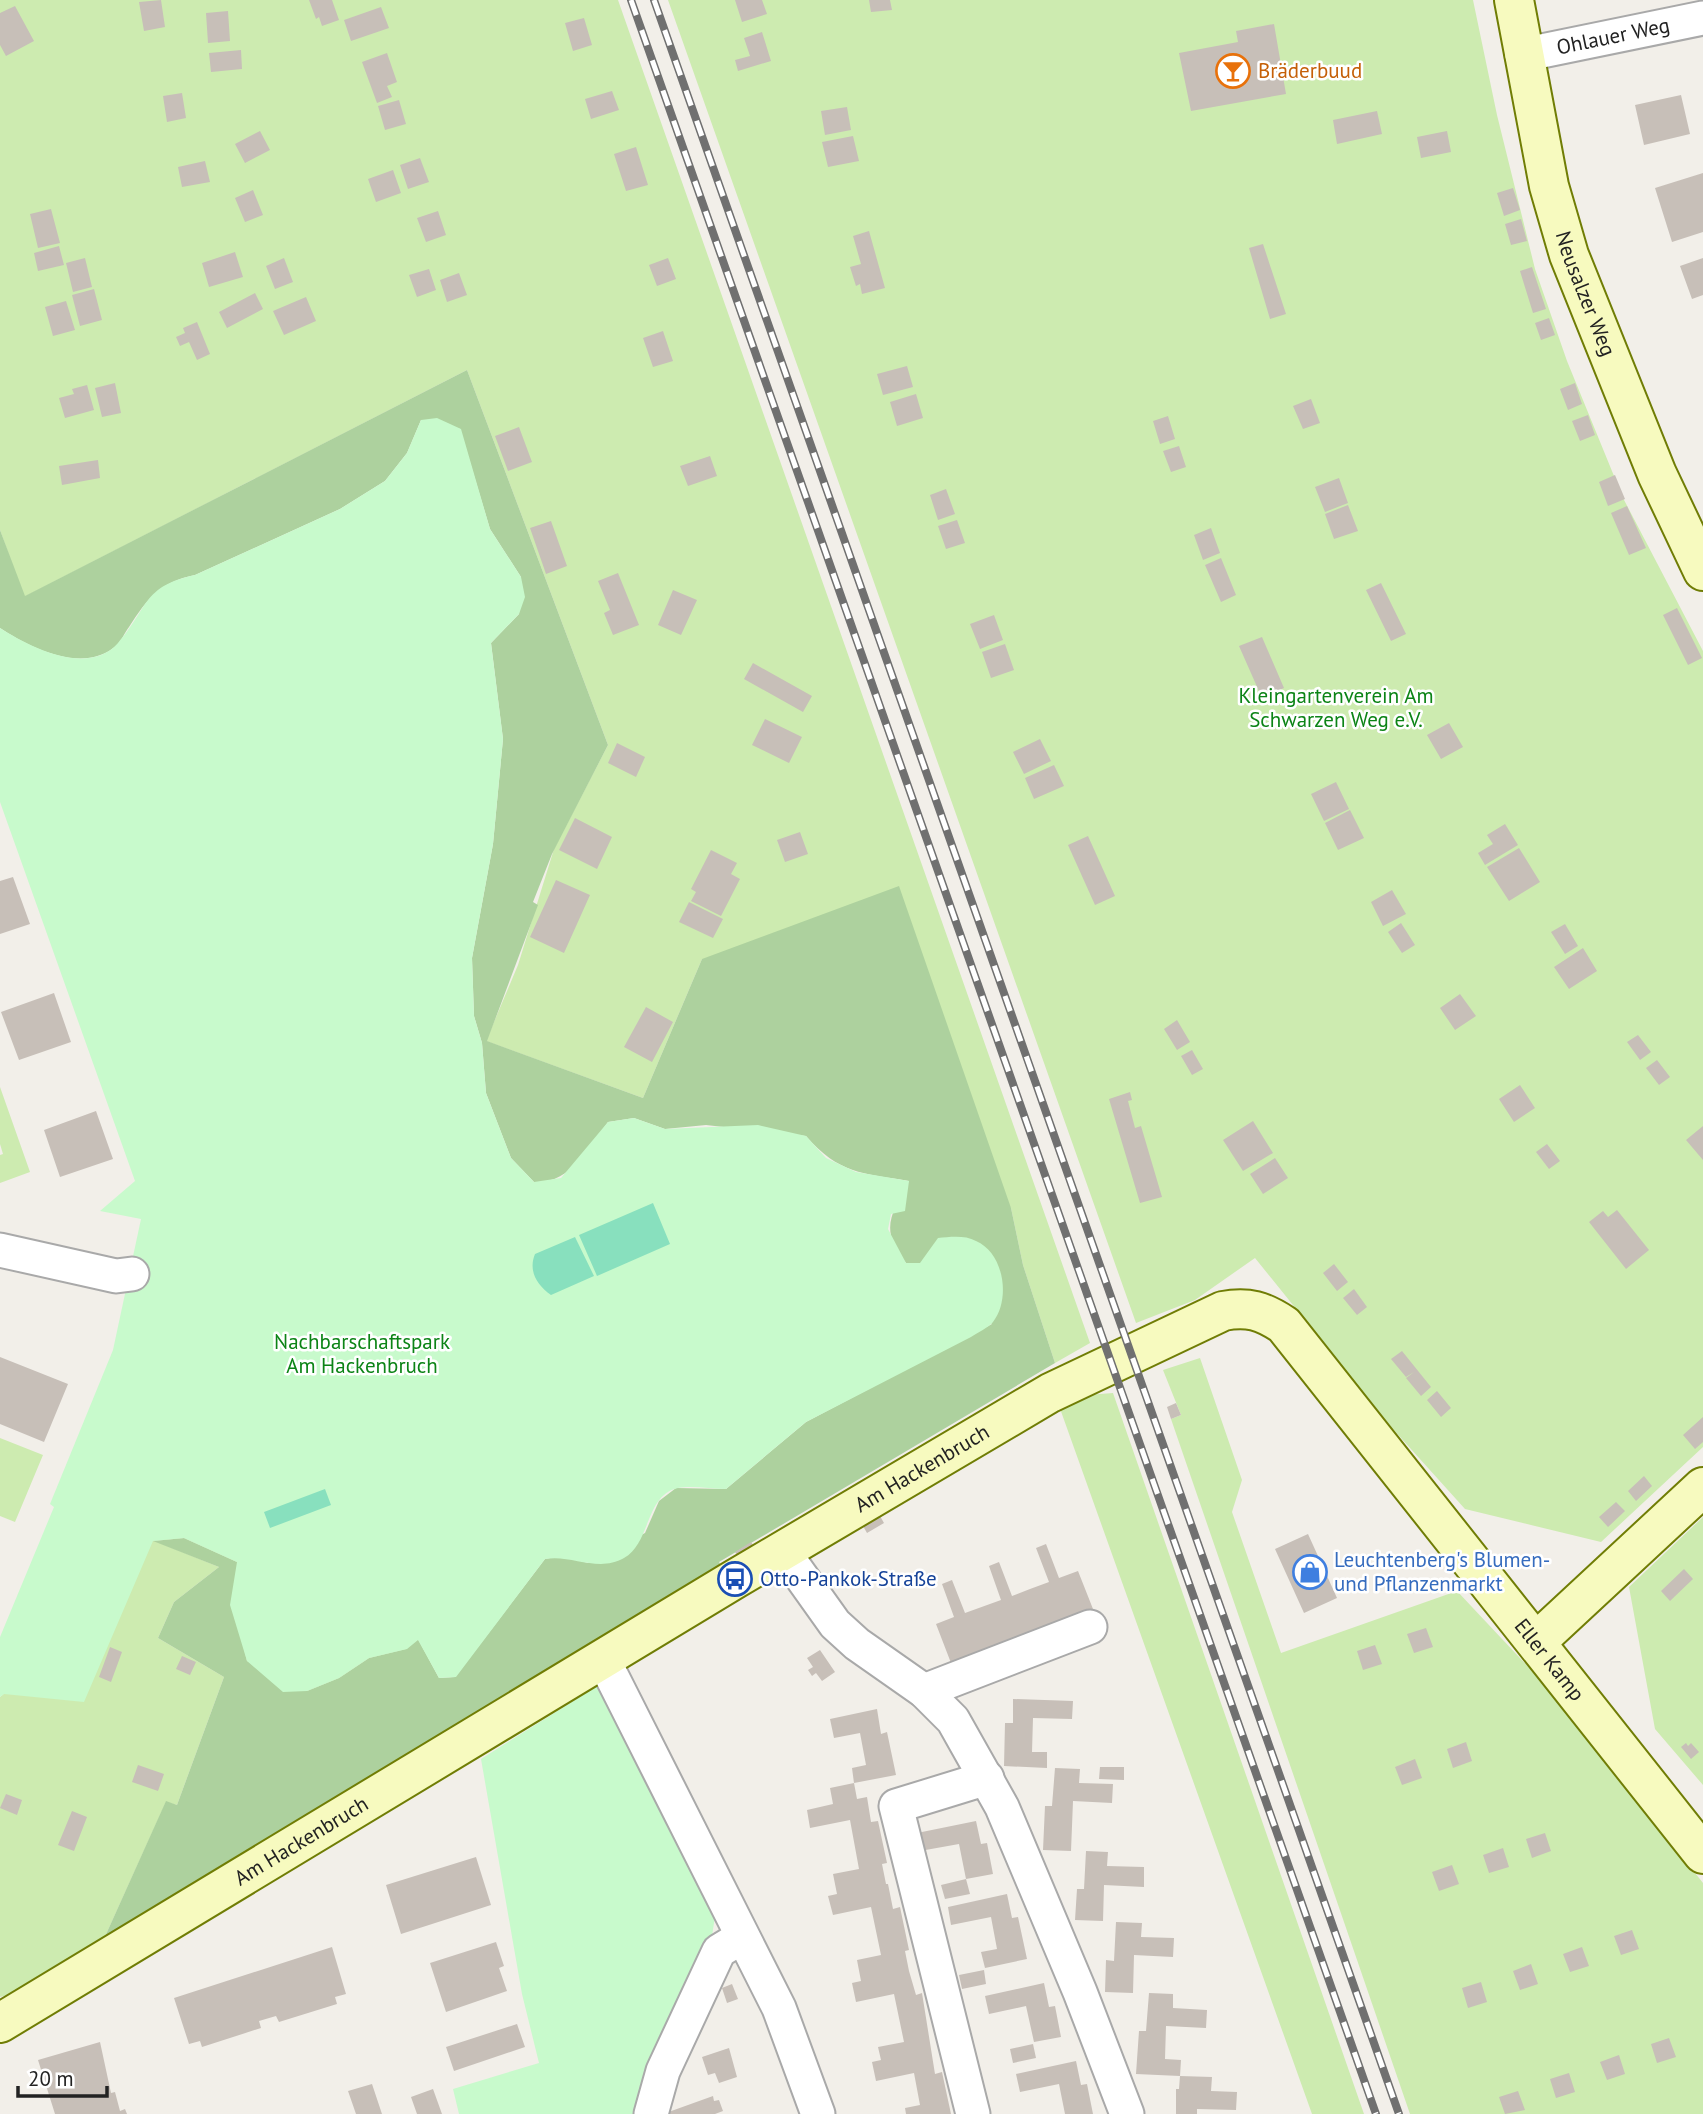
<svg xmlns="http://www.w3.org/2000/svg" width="1703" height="2114" font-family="'PT Sans',sans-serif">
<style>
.grass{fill:#cdebb0}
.forest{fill:#add19e}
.park{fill:#c8facc}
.pitch{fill:#88e0be}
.building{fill:#c7bfb8}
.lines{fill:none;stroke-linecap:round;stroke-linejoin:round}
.street-casing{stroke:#a9a9a9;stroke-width:37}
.secondary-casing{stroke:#707d05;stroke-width:42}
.street{stroke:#fff;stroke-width:33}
.secondary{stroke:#f7fabf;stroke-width:38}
.rail-casing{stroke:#707070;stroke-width:8}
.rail{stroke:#fff;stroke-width:5;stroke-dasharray:16;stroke-linecap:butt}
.labels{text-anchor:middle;stroke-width:5;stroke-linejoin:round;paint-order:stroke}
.street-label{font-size:21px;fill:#222;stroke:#fff}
.food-label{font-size:21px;fill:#c56008;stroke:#fff;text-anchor:start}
.park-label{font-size:21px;fill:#0c8416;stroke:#fff}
.shop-label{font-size:21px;fill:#366cbe;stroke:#fff;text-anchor:start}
.transit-label{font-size:21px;fill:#164399;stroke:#fff;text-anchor:start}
</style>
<rect width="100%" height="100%" fill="#f2efe9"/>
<path class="grass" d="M0 0H618L1090 1343 1055 1363 1023 1265 1011 1208 702 959 643 1098 486 1041 518 965 554 849 608 745 467 370 24 597 0 530Z
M668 0H1473L1497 115 1535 269 1567 361 1623 498 1703 651V1447L1601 1542 1465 1509 1392 1428 1255 1258 1195 1300 1136 1323Z
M0 1087 30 1172 0 1183V1155L3 1154 0 1144Z
M1200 1358 1242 1480 1232 1512 1281 1653 1457 1591 1551 1691 1703 1883V2114H1410L1171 1419 1181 1415 1163 1370Z
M1113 1393 1364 2114H1312L1058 1403 1087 1395Z
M0 1438 43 1455 15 1522 0 1516Z
M158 1491H173L213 1505 240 1533 260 1572 290 1595 311 1605 333 1610 391 1613 400 1619 418 1639 407 1649 369 1658 339 1678 307 1691 283 1692 247 1661 230 1605 237 1562 184 1538 155 1541 219 1567 174 1602 158 1638 224 1677 177 1805 166 1802 103 1941 12 1994 0 1997V1697C16 1686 22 1658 30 1640 48 1603 79 1574 105 1543 122 1522 131 1501 158 1491Z
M1703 1517V1785L1655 1729 1629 1587Z"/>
<path class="forest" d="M467 370 608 745 552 854 533 902 538 905 487 1041 643 1098 702 959 899 886 1011 1208 1023 1265 1055 1363 719 1562 723 1569 103 1941 166 1801 177 1805 224 1677 158 1638 174 1602 219 1567 153 1541 184 1538 237 1562 240 1633 247 1661 307 1691 339 1678 369 1658 406 1649 418 1639 439 1678 455 1677 545 1559 561 1556 588 1563 645 1533 659 1501 676 1488 726 1489 806 1422 992 1324 920 1263H906C879 1230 891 1214 909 1181 862 1173 839 1174 806 1136L706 1125 665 1129 634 1118 608 1122C589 1148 569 1185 534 1182L511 1158 486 1093 482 1043 474 1016 472 958 493 844 503 739 491 643 519 614 521 577 490 529 460 429 421 420 407 453 385 481 340 509 195 575C160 582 147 599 129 627 125 632 122 640 117 645 84 675 30 648 0 628V530L25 596Z"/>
<path class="park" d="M437 418 461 429 490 529 521 577 525 597 519 614 491 643 503 739 493 844 472 958 474 1016 482 1043 486 1093 511 1158 534 1182 561 1178 608 1122 634 1118 665 1129 758 1125 806 1136 826 1158 856 1172 909 1181 905 1211 891 1214 888 1229 906 1263H920L938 1238C950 1237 965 1235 976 1241 1004 1253 1011 1299 993 1322 988 1328 978 1332 971 1337L806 1422 726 1489C711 1489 692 1485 678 1488 645 1495 651 1543 624 1558 598 1573 571 1554 545 1559L456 1677 439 1678 418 1640 407 1649 369 1658 339 1678 307 1691 283 1692 247 1661 230 1605 237 1562 184 1538 153 1541 84 1702 4 1694 0 1697V1637L54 1507 50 1504 113 1350 141 1219 100 1211 135 1181 0 802V628C30 647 88 677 118 643 148 609 142 586 195 575L340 509 385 481 407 453 421 420Z
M610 1678 718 1897 708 1962 645 2114H459L453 2089 539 2063 522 1994 481 1759Z"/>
<path class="pitch" d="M653 1203 670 1244 597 1276 579 1235Z
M575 1237 594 1276 551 1295C537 1285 528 1271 535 1254Z
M325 1489 331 1505 270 1528 264 1512Z"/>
<path class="building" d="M161 0 165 27 144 31 139 2Z
M309 0H332L339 20 322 26 319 17 316 19Z
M735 0H762L767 14 742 22Z
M869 0H890L892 10 871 12Z
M15 6 34 41 6 56 0 45V13Z
M381 7 389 28 351 41 344 20Z
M228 11 230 41 208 43 206 13Z
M584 18 592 45 573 51 565 23Z
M1274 24 1286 94 1191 111 1179 53 1238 42 1236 31Z
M762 32 771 61 738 71 735 60 750 56 744 38Z
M241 50 242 69 211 72 209 53Z
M387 53 397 82 387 86 392 97 377 103 362 62Z
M612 91 619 110 591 119 585 99Z
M182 93 186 118 167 122 163 96Z
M1681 95 1690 134 1644 145 1635 105Z
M399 100 406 124 385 130 378 106Z
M847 107 851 130 825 135 821 111Z
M1377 111 1382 134 1337 144 1333 120Z
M260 131 270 150 245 163 235 144Z
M1447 131 1451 152 1421 158 1417 137Z
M853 136 859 161 828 167 822 142Z
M636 147 648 185 626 191 614 154Z
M420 158 429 182 408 189 400 165Z
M205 161 210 182 182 187 178 167Z
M393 170 401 193 376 202 368 179Z
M1703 173V232L1672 242 1655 188Z
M1513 188 1520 210 1504 216 1497 193Z
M253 190 263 215 245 222 235 198Z
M51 209 60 243 38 248 30 214Z
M438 211 446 235 426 242 417 218Z
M1521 219 1527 241 1511 245 1505 224Z
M869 231 885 288 862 294 860 284 856 286 850 267 861 264 853 236Z
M1263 244 1286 314 1270 319 1249 248Z
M59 246 64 265 38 271 34 253Z
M235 252 243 277 209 287 202 263Z
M85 258 92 287 73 292 66 263Z
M284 258 293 282 275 289 266 266Z
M668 258 676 279 657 286 649 265Z
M1703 258V295L1692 299 1680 266Z
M1532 267 1546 309 1533 313 1520 271Z
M429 269 436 290 417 297 409 275Z
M459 273 467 295 447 302 440 280Z
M94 289 102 320 80 326 72 295Z
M255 293 263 309 227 328 219 312Z
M306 297 316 321 284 335 273 311Z
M66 301 75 330 53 336 45 307Z
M1549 318 1555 335 1541 340 1535 323Z
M197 322 210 354 197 360 189 342 180 346 176 337 185 333 183 328Z
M663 331 673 361 653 367 643 338Z
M907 366 913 387 883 395 877 374Z
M115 383 121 413 102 417 95 388Z
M1575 383 1582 404 1568 410 1560 389Z
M87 385 94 410 65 418 59 398 74 394 72 389Z
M916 394 923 418 897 426 890 402Z
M1311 399 1320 423 1303 429 1293 406Z
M1588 415 1595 435 1580 441 1572 421Z
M1168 416 1175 439 1160 444 1153 421Z
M519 427 532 462 508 471 495 436Z
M1179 446 1186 467 1171 472 1163 451Z
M710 456 717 476 688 486 680 466Z
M98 460 100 478 62 485 59 466Z
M1615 475 1625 499 1608 506 1599 482Z
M1339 478 1348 503 1325 512 1315 487Z
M946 489 955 514 938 520 930 495Z
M1348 505 1358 531 1334 539 1325 514Z
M1627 506 1646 548 1629 555 1611 513Z
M957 520 965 543 946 549 938 526Z
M551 521 567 566 546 574 530 528Z
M1211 528 1220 553 1203 560 1194 535Z
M1221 558 1236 595 1221 602 1205 565Z
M618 573 639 625 613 635 604 613 610 610 598 581Z
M1381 583 1406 634 1391 641 1366 590Z
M673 590 697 600 681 635 658 625Z
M1677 608 1702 658 1688 665 1663 615Z
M994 615 1003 640 980 649 970 624Z
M1262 637 1284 688 1262 698 1239 646Z
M1005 644 1014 670 991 678 982 652Z
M753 663 812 696 803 712 744 679Z
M765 719 802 737 789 763 752 745Z
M1449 723 1463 747 1441 759 1427 735Z
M1040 739 1051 761 1024 774 1013 752Z
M617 743 645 757 636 777 608 763Z
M1054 765 1064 786 1034 799 1025 778Z
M1336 782 1349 809 1324 821 1311 794Z
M1350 810 1364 838 1338 850 1325 823Z
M575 818 612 837 597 869 559 850Z
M1505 824 1518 845 1485 865 1478 853 1493 844 1487 835Z
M800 832 808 854 785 862 777 840Z
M1088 836 1115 896 1095 905 1068 845Z
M1519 848 1540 882 1509 901 1487 867Z
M711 850 737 863 731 874 740 879 721 916 691 901 696 892 691 889Z
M13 877 30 924 0 934V881Z
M556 880 590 895 564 953 530 937Z
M1392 890 1406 914 1383 926 1371 902Z
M689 902 723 919 713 938 679 922Z
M1401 923 1415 945 1402 953 1388 932Z
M1565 924 1578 946 1565 954 1551 932Z
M1583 948 1597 971 1569 989 1554 967Z
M54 993 71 1042 19 1060 1 1012Z
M1460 994 1476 1016 1455 1030 1440 1008Z
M646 1007 673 1022 652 1062 624 1047Z
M1177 1020 1190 1042 1177 1050 1164 1029Z
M1638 1035 1651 1052 1640 1060 1627 1042Z
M1192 1050 1203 1069 1192 1075 1181 1056Z
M1657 1060 1670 1077 1659 1085 1646 1068Z
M1520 1085 1535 1108 1514 1122 1499 1099Z
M1130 1092 1132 1100 1128 1101 1135 1128 1141 1126 1162 1197 1140 1203 1109 1099Z
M96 1111 113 1159 60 1177 44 1130Z
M1253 1121 1273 1153 1243 1171 1223 1140Z
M1703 1126V1160L1686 1140Z
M1547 1144 1560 1161 1549 1169 1536 1152Z
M1275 1158 1288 1178 1263 1194 1250 1174Z
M1617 1210 1649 1250 1626 1269 1589 1222 1603 1211 1608 1217Z
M1334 1264 1348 1282 1337 1291 1323 1273Z
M1354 1289 1367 1307 1357 1315 1343 1298Z
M1402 1351 1431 1387 1421 1396 1406 1378 1414 1372 1406 1377 1391 1359Z
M0 1357 68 1384 44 1442 0 1424Z
M1437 1391 1451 1408 1441 1417 1427 1400Z
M1176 1403 1181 1415 1171 1419 1167 1407Z
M1703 1417V1442L1695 1449 1683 1435Z
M1644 1476 1652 1486 1636 1501 1628 1491Z
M1616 1502 1625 1511 1608 1527 1599 1517Z
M880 1516 884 1523 867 1533 863 1526Z
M1308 1534 1337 1598 1304 1613 1275 1549Z
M751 1542 755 1548 739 1558 735 1552Z
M1046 1544 1059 1578 1078 1571 1093 1609 951 1663 936 1624 954 1617 942 1584 952 1580 965 1613 1001 1600 989 1566 999 1562 1012 1596 1030 1589 1049 1582 1036 1548Z
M1684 1569 1693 1579 1670 1601 1661 1591Z
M1426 1628 1433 1647 1414 1653 1407 1634Z
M1375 1645 1382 1664 1363 1670 1357 1651Z
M110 1647 122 1652 111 1682 99 1677Z
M820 1650 835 1672 822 1681 816 1673 812 1676 808 1670 813 1667 807 1658Z
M182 1656 196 1662 190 1675 176 1669Z
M1013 1699 1073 1701 1072 1719 1033 1718 1032 1752H1047V1768L1004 1766 1005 1723H1013Z
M877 1709 881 1734 887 1732 896 1775 854 1783 852 1768 866 1765 860 1733 834 1738 830 1719Z
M1466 1742 1472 1761 1453 1768 1447 1749Z
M1686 1743 1688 1746 1691 1743 1699 1752 1691 1759 1681 1747Z
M1415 1759 1422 1778 1402 1785 1395 1767Z
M138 1765 164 1774 158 1791 132 1782Z
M1100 1767H1124V1780L1099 1779Z
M1055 1768 1080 1769 1079 1783 1113 1784 1112 1803 1073 1801 1071 1851 1043 1850 1045 1806H1052Z
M854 1783 857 1799 867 1797 871 1822 878 1821 887 1863 882 1864 886 1884H888L893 1909 900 1907 909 1950 905 1951 909 1971 916 1995 922 1993 935 2074 942 2072 951 2114H906L905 2108 920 2105 914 2073 876 2081 872 2062 881 2060 878 2047 904 2042 894 1994 856 2002 852 1983 861 1981 857 1960 881 1955 871 1907 833 1915 828 1896 837 1894 833 1874 859 1869 850 1820 810 1828 807 1810 833 1804 830 1788Z
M6 1794 22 1800 17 1815 0 1808Z
M72 1811 87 1817 74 1851 58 1845Z
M976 1821 981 1844 987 1843 993 1874 966 1879 970 1894 945 1899 941 1885 966 1879 959 1844 920 1851 917 1833Z
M1545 1833 1551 1851 1532 1858 1526 1839Z
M1503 1848 1509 1867 1489 1873 1483 1855Z
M1086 1851 1108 1852 1107 1866 1144 1867V1887L1104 1885 1103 1921 1075 1920 1077 1889H1084Z
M476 1857 491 1905 401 1934 386 1885Z
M1452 1865 1459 1884 1439 1891 1432 1872Z
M1007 1894 1012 1918 1018 1917 1027 1959 985 1968 981 1952 997 1949 991 1917 951 1925 948 1907Z
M1116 1922 1142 1923 1141 1937 1174 1938 1173 1957 1134 1955 1133 1993 1105 1992 1106 1960 1114 1961Z
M1632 1930 1639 1949 1621 1955 1614 1936Z
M496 1942 504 1966 499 1968 507 1991 446 2012 430 1963Z
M332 1947 346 1994 335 1997 337 2004 279 2022 276 2016 259 2021 261 2028 202 2047 200 2041 189 2044 174 1998Z
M1582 1947 1589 1966 1570 1972 1563 1954Z
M1531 1964 1538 1984 1520 1990 1513 1971Z
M984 1970 986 1984 962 1989 959 1975Z
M1481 1982 1487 2002 1468 2008 1462 1988Z
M1044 1983 1049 2007 1055 2006 1061 2037 1034 2042 1026 2006 989 2014 985 1996Z
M732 1984 738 1999 727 2003 722 1988Z
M1149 1993 1173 1994V2008L1207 2010 1206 2028 1166 2026 1165 2059 1181 2060 1180 2076 1212 2077 1211 2091 1237 2092 1236 2110 1197 2109V2114H1176V2089H1179L1180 2076 1136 2074 1139 2031H1146Z
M517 2024 525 2047 454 2071 446 2047Z
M1669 2038 1676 2057 1657 2063 1651 2044Z
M100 2042 111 2093 115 2092 120 2111 125 2109 127 2114H55L38 2060Z
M1033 2044 1036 2058 1013 2063 1010 2049Z
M729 2048 737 2077 719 2083 715 2073 708 2075 702 2057Z
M1619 2055 1625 2074 1607 2080 1600 2062Z
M1076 2061 1081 2085 1087 2084 1093 2114H1065L1059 2084 1020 2092 1016 2074Z
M1569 2073 1575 2092 1556 2098 1550 2079Z
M372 2084 382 2114H356L348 2091Z
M433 2089 442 2114H417L411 2097Z
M1518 2091 1525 2110 1505 2114 1499 2097Z
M713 2096 714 2101 719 2100 723 2111 715 2114H663Z"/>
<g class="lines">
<g class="street-casing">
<g id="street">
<path id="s1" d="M1522 55 1703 18"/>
<path d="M0 1250 116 1276 132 1274"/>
<path d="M783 1551 835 1624 857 1644 924 1691 953 1720 1002 1807 1080 1992 1127 2114"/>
<path d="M603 1659 779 2008 818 2114"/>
<path d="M924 1691 1090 1627"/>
<path d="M651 2114 663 2071 719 1951 742 1937"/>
<path d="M973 2114 896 1806 987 1778"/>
</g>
</g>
<g class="secondary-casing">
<g id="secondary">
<path id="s2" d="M1514 0 1549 186 1569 255 1657 474 1703 571"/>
<path d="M1536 1642 1703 1487"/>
<path id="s3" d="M0 2023 735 1579 1050 1393 1223 1311C1248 1306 1263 1311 1284 1325L1703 1854"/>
</g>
</g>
<use href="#street" class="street"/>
<use href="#secondary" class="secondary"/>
<g class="rail-casing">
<path id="rail" d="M631 0 1376 2114
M654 0 1399 2114"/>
</g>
<use href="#rail" class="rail"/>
</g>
<defs>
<g id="bar-ring" transform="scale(1.75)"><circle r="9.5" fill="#fff" stroke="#e8710a" stroke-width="1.5"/><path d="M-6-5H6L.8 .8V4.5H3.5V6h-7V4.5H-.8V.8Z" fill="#e8710a"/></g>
<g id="shop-ring" transform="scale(1.75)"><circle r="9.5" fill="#fff" stroke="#3f7fe0" stroke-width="1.5"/><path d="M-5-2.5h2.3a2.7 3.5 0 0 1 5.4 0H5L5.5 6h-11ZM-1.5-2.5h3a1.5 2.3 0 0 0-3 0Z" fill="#3f7fe0"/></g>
<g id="bus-ring" transform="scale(1.75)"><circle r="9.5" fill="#fff" stroke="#1a4fb4" stroke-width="1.5"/><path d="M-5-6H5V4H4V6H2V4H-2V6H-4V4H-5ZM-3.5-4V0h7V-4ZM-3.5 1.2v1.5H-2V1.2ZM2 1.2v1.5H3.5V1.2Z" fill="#1a4fb4"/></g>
</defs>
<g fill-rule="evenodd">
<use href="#bar-ring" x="1233" y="71"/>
<use href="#shop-ring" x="1310" y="1572"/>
<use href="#bus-ring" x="735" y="1579"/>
</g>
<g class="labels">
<g class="street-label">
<text dy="7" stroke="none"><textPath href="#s1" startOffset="93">Ohlauer Weg</textPath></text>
<text dy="7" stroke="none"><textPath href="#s2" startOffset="303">Neusalzer Weg</textPath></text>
<text dy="7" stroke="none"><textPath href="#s3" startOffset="1076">Am Hackenbruch</textPath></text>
<text dy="7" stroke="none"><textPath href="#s3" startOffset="1908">Eller Kamp</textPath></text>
<text dy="7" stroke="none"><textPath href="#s3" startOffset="352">Am Hackenbruch</textPath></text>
</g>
<g class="food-label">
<text x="1258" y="78">Bräderbuud</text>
</g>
<g class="park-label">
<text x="1336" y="703">Kleingartenverein Am<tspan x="1336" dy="24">Schwarzen Weg e.V.</tspan></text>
<text x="362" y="1349">Nachbarschaftspark<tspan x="362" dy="24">Am Hackenbruch</tspan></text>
</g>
<g class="shop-label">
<text x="1334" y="1567">Leuchtenberg's Blumen-<tspan x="1334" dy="24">und Pflanzenmarkt</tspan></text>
</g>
<g class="transit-label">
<text x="760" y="1586">Otto-Pankok-Straße</text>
</g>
</g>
<path d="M18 2086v10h89v-10" fill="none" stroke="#222222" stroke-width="3.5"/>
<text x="28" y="2086" font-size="21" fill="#222222" stroke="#ffffff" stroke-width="5" paint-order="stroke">20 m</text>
</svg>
